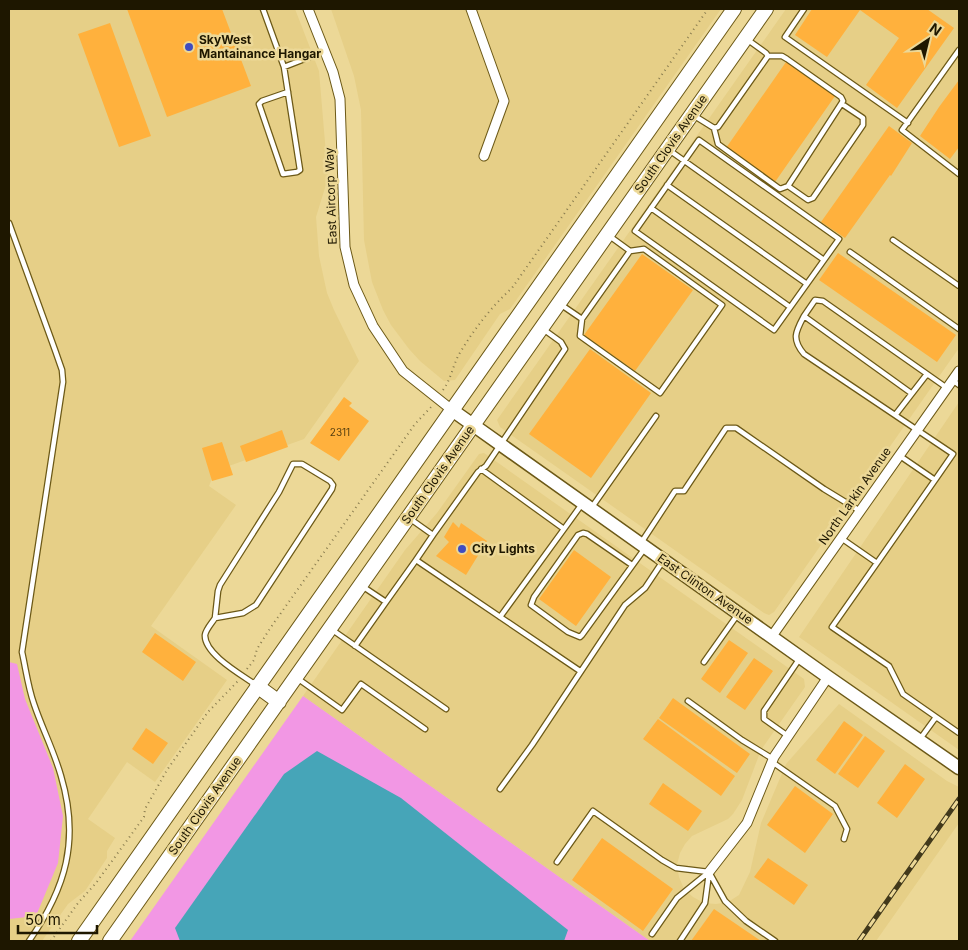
<svg xmlns="http://www.w3.org/2000/svg" width="968" height="950" font-family="Inter,sans-serif">
<style>
.built{fill:#e6cf87}
.green{fill:#f297e4}
.water{fill:#46a5b8}
.building{fill:#ffb13d}
.lines{fill:none;stroke-linecap:round;stroke-linejoin:round}
.lane-casing{stroke:#6c5917;stroke-width:7}
.street-casing{stroke:#6c5917;stroke-width:11}
.secondary-casing{stroke:#6c5917;stroke-width:15}
.primary-casing{stroke:#6c5917;stroke-width:16}
.path{stroke:#897c4f;stroke-width:2;stroke-dasharray:1 4;stroke-linecap:butt}
.lane{stroke:#fff;stroke-width:4.5}
.street{stroke:#fff;stroke-width:9}
.secondary{stroke:#fff;stroke-width:12}
.primary{stroke:#fff;stroke-width:14}
.rail-casing{stroke:#42391b;stroke-width:5}
.rail{stroke:#ecd897;stroke-width:3;stroke-dasharray:9;stroke-linecap:butt}
.poi-dot{fill:#3f4cc0;stroke:#ecd897;stroke-width:2}
.labels{text-anchor:middle;stroke-width:5;stroke-linejoin:round;paint-order:stroke}
.number-label{font-size:10px;fill:#563e0f}
.poi-label{font-size:12px;font-weight:bold;fill:#1e1700;stroke:#ecd897;text-anchor:start}
.street-label{font-size:12px;fill:#1e1700;stroke:#ecd897}
</style>
<rect width="100%" height="100%" fill="#ecd897"/>
<path class="built" d="M9 9H295L319 71 328 178 316 217 319 256 327 293 334 310 359 361 304 439 215 471 209 486 236 505 151 626 227 680 155 782 127 762 88 819 115 838 107 851V858L85 891 68 904 42 941H9Z
M331 9H721L510 309 500 314 455 380 444 381 420 361 409 349 391 325 383 310 372 282 364 240 361 110 354 76Z
M786 9H957L959 10V348L774 612 769 615 764 613 500 427 497 420Z
M959 402V750L799 637Z
M484 453 804 679 805 687 761 750 742 800 733 814 728 819 692 836 685 844 680 853 677 865 679 877 684 889 693 897 704 903 716 904 728 902 739 895 750 872 761 823 786 764 839 704 947 781 959 787V823L876 941H650L303 696 405 550 437 513 479 454Z"/>
<path class="green" d="M9 662 17 664 25 699 53 768 63 816 58 863 36 916 9 919Z
M303 696 650 941H130Z"/>
<path class="water" d="M317 751 401 798 568 930 564 941H180L175 928 284 774Z"/>
<path class="building" d="M127 9H222L251 86 167 117Z
M812 9H927L954 28 897 108 866 85 899 38 860 10 827 57 795 35Z
M110 23 151 136 119 147 78 34Z
M786 62 835 96 775 182 726 148Z
M959 80V147L950 159 920 136 939 107Z
M889 126 912 143 891 176 890 175 845 238 821 222Z
M838 253 956 335 937 362 819 280Z
M642 254 693 290 635 371 584 335Z
M590 349 651 393 591 478 529 434Z
M344 397 352 403 349 406 369 421 339 461 310 443Z
M282 430 288 447 246 462 240 446Z
M222 442 233 475 212 481 202 448Z
M453 522 459 528 461 523 487 541 466 575 436 556 449 542 444 537Z
M574 550 611 577 576 626 539 599Z
M155 633 196 662 183 681 142 652Z
M729 640 748 653 720 693 701 679Z
M754 658 773 671 745 710 726 697Z
M673 698 750 754 737 773 659 718Z
M658 719 735 776 721 796 643 739Z
M844 721 863 735 835 774 816 760Z
M146 728 168 743 153 764 132 749Z
M865 736 885 751 858 788 838 774Z
M905 764 925 779 897 818 877 803Z
M663 783 702 811 688 831 649 804Z
M795 786 833 814 805 853 767 825Z
M602 838 673 889 643 931 572 880Z
M768 858 808 885 794 905 754 877Z
M714 909 761 941H691Z"/>
<g class="lines">
<g class="lane-casing">
<path id="lane" d="M263 9 284 67 325 51
M804 9 785 37 908 123
M959 50 902 130 959 174
M284 67 300 170 297 172 283 174 259 104 262 101 288 92
M693 115 714 128 718 127 768 56 766 53 748 40
M714 128 718 144 780 189 788 186 843 101 841 97 787 59 782 56H768
M699 140 839 239 774 330 635 231Z
M669 150 824 260
M667 185 807 284
M788 186 808 200 813 198 863 125V118L842 104
M651 208 790 307
M9 223 55 350 62 370 63 382 22 652C26 670 28 687 34 704 42 728 54 751 61 776 80 840 66 888 29 941
M893 240 959 286
M850 252 959 329
M560 304 582 319 630 251 608 235
M804 316C796 331 791 339 804 354L953 454 935 480
M582 319 580 336 660 393 722 305 644 249 630 251
M952 380 959 385
M911 393 804 316 815 300 823 301 947 388
M896 414 927 374
M481 469 564 529 582 504
M592 507 656 416
M409 518 433 535 416 560 580 671
M433 535 478 472 486 466 565 349 561 342 543 329
M841 538 877 563 935 480 900 456
M641 543 675 491H684L726 428H736L824 489 860 511
M877 563 832 627 889 666 903 694 959 733
M632 565 587 534 583 533 578 535 534 597 531 605 568 632 580 637 582 635 645 548
M362 586 386 602 416 560
M500 617 564 529
M215 618 218 591 220 585 279 492 293 464H302L330 481 333 485 332 489 256 605 243 613 215 618C212 623 206 629 205 635 204 654 242 675 256 685
M331 629 446 709
M355 646 386 602
M704 662 738 614
M297 678 342 710 361 684 425 729
M688 701 742 740 773 759
M788 736 764 719V711L800 658
M920 739 936 717
M772 762 835 806 847 829 844 839
M500 789 532 745 625 605 645 588 663 561
M557 862 593 811 662 860 676 868 709 872
M709 872 725 901 746 921 775 941
M652 934 677 898 709 872
M680 941 705 903 709 873"/>
</g>
<g class="street-casing">
<path id="street" d="M308 9 333 72 340 99 345 247 354 285 373 326 403 371 452 410
M471 9 504 101 484 156
M772 636 959 371
M709 872 747 823 774 757 828 677"/>
</g>
<g class="secondary-casing">
<path id="secondary" d="M452 410 828 677 959 768"/>
</g>
<g class="primary-casing">
<path id="primary" d="M257 686 279 702
M79 941 734 9
M110 941 766 9"/>
</g>
<path class="path" d="M443 390C452 378 453 363 461 351 475 328 492 306 512 288L708 9
M247 669 254 660 257 649 271 627 415 424 432 406
M51 941 78 903 96 883 144 817 145 809 167 770 208 712 238 681"/>
<use href="#lane" class="lane"/>
<use href="#street" class="street"/>
<use href="#secondary" class="secondary"/>
<use href="#primary" class="primary"/>
<g class="rail-casing">
<path id="rail" d="M859 941 959 799"/>
</g>
<use href="#rail" class="rail"/>
</g>
<g class="poi-dot">
<circle cx="189" cy="47" r="5"/>
<circle cx="462" cy="549" r="5"/>
</g>
<g class="labels">
<g class="number-label">
<text x="340" y="436">2311</text>
</g>
<g class="poi-label">
<text x="199" y="44">SkyWest<tspan x="199" dy="14">Mantainance Hangar</tspan></text>
<text x="472" y="553">City Lights</text>
</g>
<g class="street-label">
<text transform="translate(671 144) rotate(-55)" y="4">South Clovis Avenue</text>
<text transform="translate(331 196) rotate(-92)" y="4">East Aircorp Way</text>
<text transform="translate(438 475) rotate(-55)" y="4">South Clovis Avenue</text>
<text transform="translate(855 496) rotate(-55)" y="4">North Larkin Avenue</text>
<text transform="translate(705 589) rotate(35)" y="4">East Clinton Avenue</text>
<text transform="translate(205 806) rotate(-55)" y="4">South Clovis Avenue</text>
</g>
</g>
<rect width="968" height="950" fill="none" stroke="#1e1700" stroke-width="20"/>
<g transform="translate(928 40) rotate(35)" stroke="#ecd897" stroke-width="4" paint-order="stroke">
<path d="M0-4L9 19L0 12L-9 19Z" fill="#1e1700"/>
<text y="-8" font-size="14" font-weight="bold" text-anchor="middle" fill="#1e1700">N</text>
</g>
<path d="M18 925v8h79v-8" fill="none" stroke="#1e1700" stroke-width="2.5"/>
<text x="25" y="925" font-size="15" fill="#1e1700" stroke="#ecd897" stroke-width="4" paint-order="stroke">50 m</text>
</svg>
